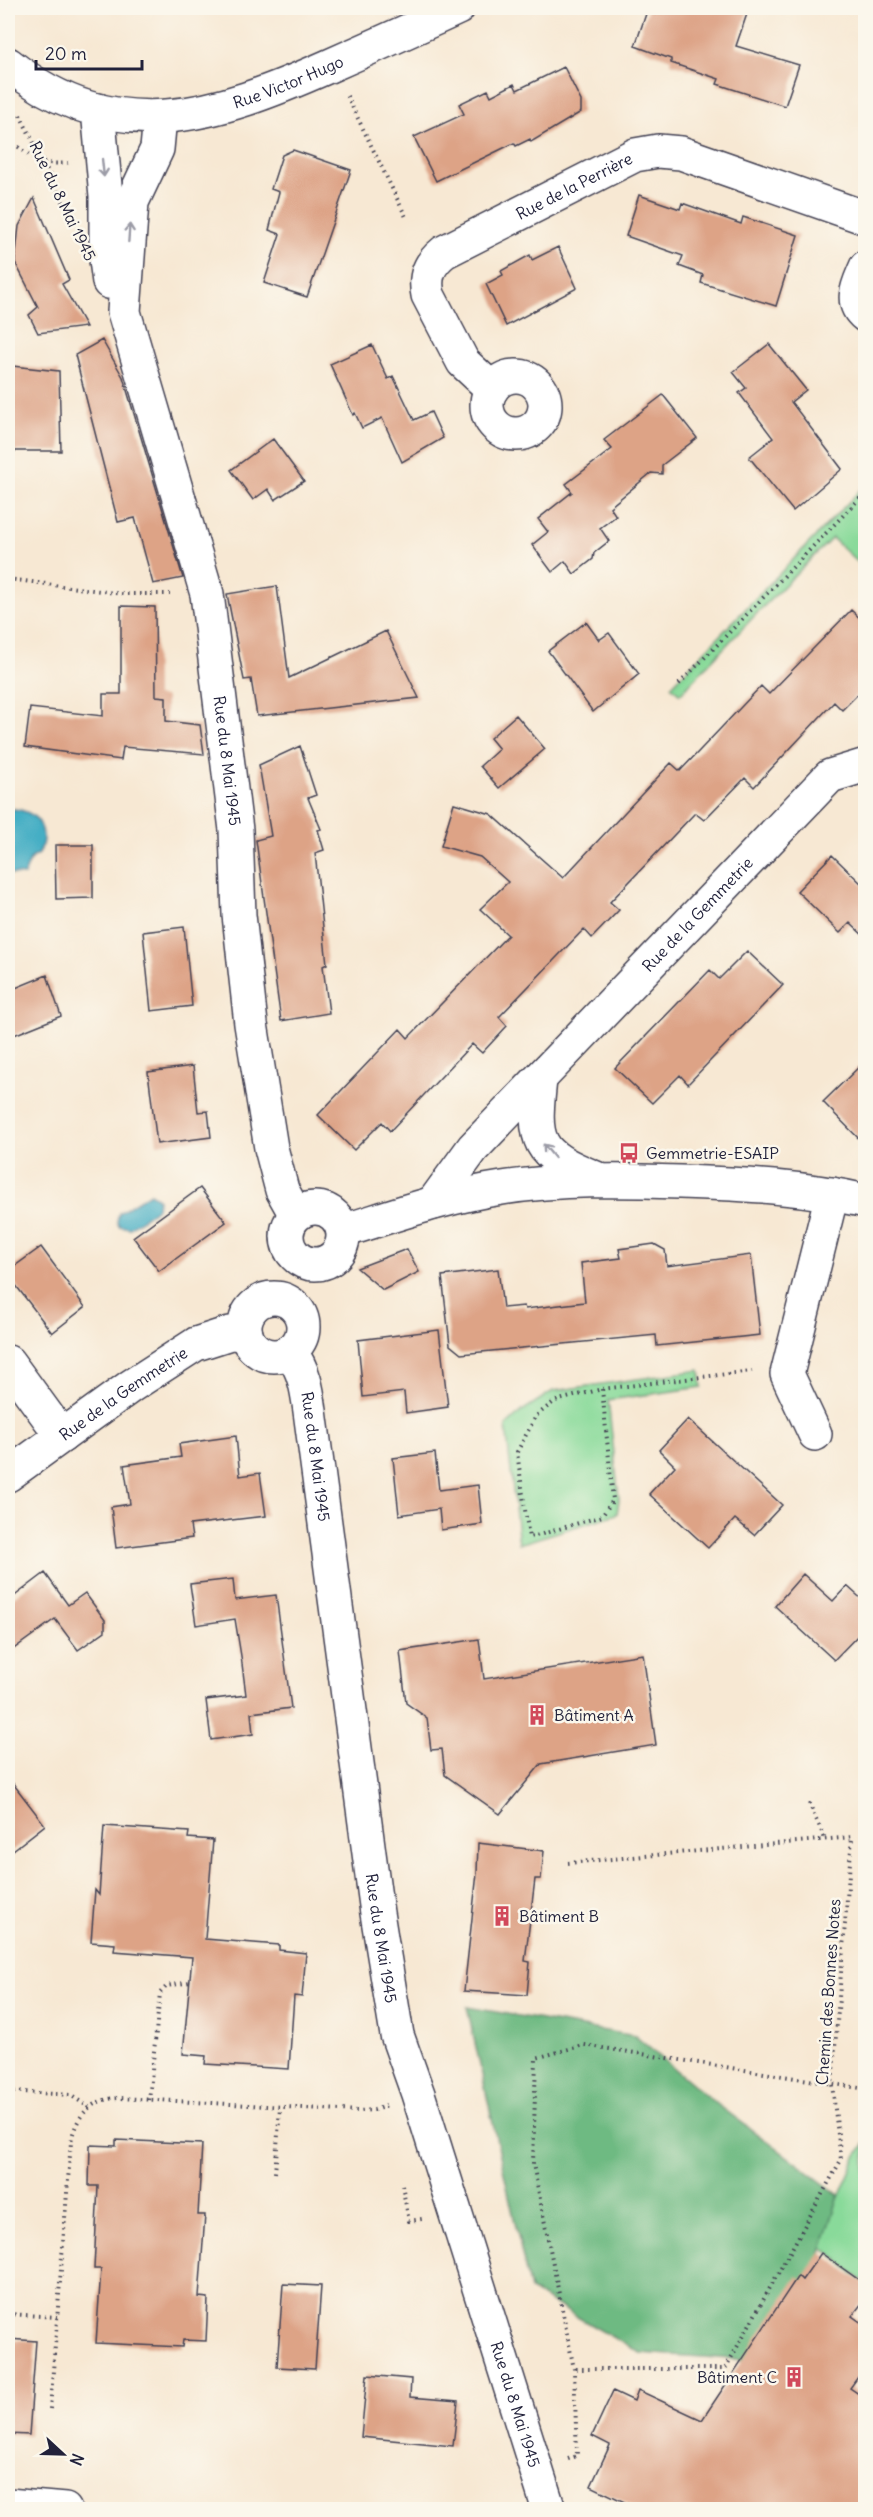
<svg xmlns="http://www.w3.org/2000/svg" width="873" height="2517" font-family="Delius,sans-serif">
<style>
.green{fill:#89da9a;stroke:#567e6a;stroke-width:1.5}
.forest{fill:#6eba82;stroke:#486e5e;stroke-width:1.5}
.water{fill:#45aec4;stroke:#346880;stroke-width:1.5}
.building{fill:#dda386}
.lines{fill:none;stroke-linecap:round;stroke-linejoin:round}
.minor-casing{stroke:#424052;stroke-width:36}
.path{stroke:#424052;stroke-width:4;stroke-dasharray:1.5 4.5;stroke-linecap:butt}
.minor{stroke:#fff;stroke-width:33}
.oneway{stroke:#9c9ca7}
.labels{text-anchor:middle;stroke-width:5;stroke-linejoin:round;paint-order:stroke}
.street-label{font-size:16px;fill:#22223b;stroke:#fbf7ec}
.poi-label{font-size:16px;fill:#22223b;stroke:#fbf7ec;text-anchor:start}
</style>
<rect width="100%" height="100%" fill="#fbf7ec"/>
<filter id="ink" filterUnits="userSpaceOnUse"><feTurbulence type="fractalNoise" baseFrequency=".0167" numOctaves="2"/><feDisplacementMap in="SourceGraphic" scale="12" xChannelSelector="R" yChannelSelector="G"/><feConvolveMatrix kernelMatrix="1 2 1 2 8 2 1 2 1" color-interpolation-filters="sRGB"/></filter>
<filter id="wash" filterUnits="userSpaceOnUse"><feTurbulence type="fractalNoise" baseFrequency=".008" numOctaves="4" result="noise"/><feDisplacementMap in="SourceGraphic" scale="24" xChannelSelector="R" yChannelSelector="G"/><feGaussianBlur stdDeviation="1.35" result="paint"/><feColorMatrix in="noise" values="0 0 0 0 0 0 0 0 0 0 0 0 0 0 0 0 0 1.4 0 .05"/><feComposite in="paint" operator="in"/></filter>
<g filter="url(#wash)">
<rect width="100%" height="100%" fill="#f7e8d3"/>
<path class="green" d="M865 485V569L832 538 762 608 680 694 671 686Z
M700 1370 702 1387 608 1400 619 1499 617 1514 519 1544 506 1426 522 1411 553 1391Z
M865 2143V2283L819 2244 857 2155Z"/>
<path class="forest" d="M467 2007 635 2036 709 2098 839 2195 816 2268 764 2361 640 2353 530 2290Z"/>
<path class="water" d="M14 809C40 812 49 831 39 854L31 858 24 875 8 874V810Z
M150 1193 158 1198 157 1208 130 1228 119 1226 117 1221 119 1213Z"/>
<g id="blocks">
<path class="building" d="M648 8H749L736 46 799 65 785 106 717 84 719 79 671 63V59L635 46Z
M564 67 581 101V112L531 142 530 139 516 146 514 143 436 181 414 137 464 114 459 104 488 90 491 96 514 84 517 90Z
M293 150 351 170 307 297 264 283 280 234 269 230 279 192 271 189 282 155Z
M639 195 680 209 682 203 741 224 743 217 798 235 776 306 701 283 703 275 679 266 683 256 626 236Z
M34 198 69 280 62 284 86 327 38 333 29 315 38 307 15 262 19 226Z
M558 247 577 288 506 326 486 284 503 275 501 271 530 255 532 260Z
M102 340 123 377 183 578 153 584 135 518 118 522 75 355Z
M769 344 806 390 791 402 842 469 793 511 749 457 773 438 739 393 746 388 733 372Z
M372 345 388 379 393 376 414 420 431 412 443 438 402 462 382 418 362 428 355 413 353 415 330 364Z
M12 366 59 371 61 451H8Z
M663 395 697 438 662 465V474L651 473 610 507 616 516 600 528 609 541 594 553 593 559 574 574 565 561 552 572 532 545 548 532 538 519 572 492 566 484 612 449 604 440Z
M273 439 304 481 275 500 268 489 253 500 231 470Z
M277 586 289 678 386 631 419 698 257 716 251 679 244 680 227 594Z
M121 606 155 607 156 696 166 697V721L200 725 204 754 123 747 121 760 25 747 30 708 103 716V694H121Z
M851 610 866 624V686L842 710 834 702 754 787 745 778 704 820 695 813 610 902 619 910 592 938 584 929 499 1017 507 1026 482 1053 472 1044 390 1131 382 1122 354 1150 318 1115 400 1029 408 1038 508 935 480 909 508 882 480 857 441 846 454 803 491 814 563 878 671 763 680 771 761 686 769 694Z
M586 622 599 640 609 633 639 674 593 712 548 651Z
M516 715 545 749 499 788 480 766 499 749 490 738Z
M300 746 316 795 308 798 321 829 318 830 324 850 315 853 327 964 323 966 329 1013 281 1021 256 840 271 836 259 765Z
M55 845H93V898L56 899Z
M832 855 866 888V938L850 923 840 933 797 891Z
M184 927 192 1006 151 1011 143 932Z
M747 951 783 985 688 1084 680 1075 652 1103 615 1068 710 970 719 979Z
M47 975 61 1016 14 1035 8 1019V991Z
M866 1060V1146L823 1102Z
M193 1066 198 1112 208 1111 211 1137 157 1144 148 1072Z
M200 1188 226 1222 159 1271 133 1237Z
M654 1244 665 1250 667 1266 751 1255 760 1335 657 1346 656 1335 461 1354 450 1345 442 1276 498 1269 503 1308 524 1306 525 1309 585 1302 581 1263 621 1258 619 1249Z
M41 1247 85 1307 52 1333 8 1275V1271Z
M407 1249 419 1272 383 1290 357 1268Z
M439 1330 448 1407 406 1413 404 1392 363 1397 358 1340Z
M688 1419 782 1505 754 1535 735 1519 708 1548 649 1494 675 1466 659 1450Z
M236 1436 240 1476 260 1473 266 1516 190 1525 192 1538 116 1548 111 1507 130 1504 124 1465 181 1457 179 1444Z
M435 1453 439 1490 478 1485 482 1524 441 1530 439 1509 399 1515 393 1458Z
M45 1573 68 1605 85 1593 105 1620V1631L78 1650 55 1619 8 1653V1601Z
M803 1574 833 1601 847 1586 866 1603V1627L834 1660 775 1606Z
M233 1579 235 1600 276 1595 291 1708 251 1713 253 1734 211 1740 206 1700 246 1695 241 1656 235 1619 196 1625 190 1584Z
M479 1639 484 1679 643 1654 656 1745 541 1764 500 1814 445 1775 442 1749 431 1750 427 1718 406 1703 400 1651Z
M8 1777 45 1825 8 1854Z
M104 1826 189 1832 188 1838 213 1840 205 1939 279 1945V1950L306 1953 302 1997 294 1996 289 2069 205 2064 206 2056 183 2054 192 1957 114 1951 115 1944 91 1942 95 1890 99 1895Z
M478 1843 544 1851 541 1879H535L525 1961 530 1962 527 1995 464 1991 477 1873Z
M116 2140 202 2144 198 2215H205L199 2297 208 2298 206 2341 183 2340 182 2347 96 2343 101 2269H94L98 2186H89L90 2145 116 2146Z
M821 2253 866 2285V2298L852 2316 866 2326V2366L850 2388 866 2399V2510H641L591 2486 610 2445 592 2436 613 2391 634 2401 638 2390 702 2420 798 2276 802 2280Z
M283 2284 321 2286 315 2369 277 2367Z
M8 2339 36 2341 29 2435 8 2434Z
M367 2375 411 2379 410 2397 458 2401 453 2446 361 2437Z"/>
</g>
</g>
<g filter="url(#ink)">
<use href="#blocks" fill-opacity="0" stroke="#424052" stroke-width="1.5"/>
<g class="lines">
<g class="minor-casing">
<g id="minor">
<path id="s1" d="M8 64C116 150 216 116 329 66 372 47 415 28 458 8"/>
<path d="M98 110 106 196V260L109 282"/>
<path id="s2" d="M160 117 157 149 132 202 124 312 207 594 236 830 239 915 251 1024 271 1148 282 1190 296 1215"/>
<path d="M866 267C859 284 848 302 866 316"/>
<circle cx="516" cy="405" r="29"/>
<path id="s3" d="M492 389 463 362 428 295C424 276 429 264 444 252L635 155 658 151 681 153 866 218"/>
<path d="M540 1080C533 1142 535 1154 596 1178"/>
<path id="s4" d="M433 1203 473 1148 830 776 866 765"/>
<circle cx="315" cy="1236" r="28"/>
<path d="M343 1231C395 1215 448 1196 502 1188 561 1179 620 1180 680 1182 743 1184 804 1187 866 1201"/>
<circle cx="274" cy="1327" r="29"/>
<path id="s5" d="M290 1351C304 1370 307 1388 310 1411L377 1913 397 2035 418 2094 549 2510"/>
<path d="M8 1362 62 1436"/>
<path d="M815 1434 787 1374 832 1194"/>
<path id="s6" d="M8 1475 131 1386 196 1344 230 1333 246 1334"/>
<path d="M8 2505 65 2510"/>
</g>
</g>
<path class="path" d="M347 96 406 217
M20 115 70 216
M8 117 11 142
M8 140C34 156 34 166 68 163
M8 579 123 594H170
M679 684 866 492
M602 1389 613 1500 602 1516 529 1538 517 1452 536 1416 555 1401 602 1389 752 1371
M809 1803 826 1841
M568 1863 852 1837 832 2084 841 2160 725 2369H574
M8 2091 70 2095 89 2107
M149 2100 160 1993 167 1986 190 1982
M275 2173 280 2108
M402 2185 409 2221 422 2219
M8 2314 57 2317
M50 2409 71 2142C76 2115 92 2098 120 2098L359 2111 374 2110 387 2106
M568 2459 577 2456 574 2369 533 2164 536 2058 584 2045 866 2089"/>
<use href="#minor" class="minor"/>
</g>
<defs><path id="oneway-shaft" d="M-6 0H5M1.5-3L5.5 0L1.5 3" fill="none" stroke-width="1.6" stroke-linecap="round" stroke-linejoin="round" transform="scale(1.5)"/></defs>
<g class="oneway">
<use href="#oneway-shaft" transform="translate(103 168) rotate(84)"/>
<use href="#oneway-shaft" transform="translate(129 233) rotate(-86)"/>
<use href="#oneway-shaft" transform="translate(549 1151) rotate(-130)"/>
</g>
</g>
<defs>
<g id="bus-bare" transform="scale(1.62)"><path d="M-5-6H5V4H4V6H2V4H-2V6H-4V4H-5ZM-3.5-4V0h7V-4ZM-3.5 1.2v1.5H-2V1.2ZM2 1.2v1.5H3.5V1.2Z" fill="#d1495b" stroke="#fbf7ec" stroke-width="2.5" paint-order="stroke"/></g>
<g id="building-bare" transform="scale(1.62)"><path d="M-4-6H4V6H1V3H-1V6H-4ZM-2.5-4.3h1.7v1.8h-1.7ZM.8-4.3h1.7v1.8H.8ZM-2.5-1h1.7V.8h-1.7ZM.8-1h1.7V.8H.8Z" fill="#d1495b" stroke="#fbf7ec" stroke-width="2.5" paint-order="stroke"/></g>
</defs>
<g fill-rule="evenodd">
<use href="#bus-bare" x="629" y="1153"/>
<use href="#building-bare" x="537" y="1715"/>
<use href="#building-bare" x="502" y="1916"/>
<use href="#building-bare" x="794" y="2377"/>
</g>
<g class="labels">
<g class="street-label">
<text dy="6" stroke="none"><textPath href="#s1" startOffset="298">Rue Victor Hugo</textPath></text>
<text dy="6" stroke="none"><textPath href="#s3" startOffset="310">Rue de la Perrière</textPath></text>
<text transform="translate(63 201) rotate(64)" y="6">Rue du 8 Mai 1945</text>
<text dy="6" stroke="none"><textPath href="#s2" startOffset="663">Rue du 8 Mai 1945</textPath></text>
<text dy="6" stroke="none"><textPath href="#s4" startOffset="392">Rue de la Gemmetrie</textPath></text>
<text dy="6" stroke="none"><textPath href="#s6" startOffset="141">Rue de la Gemmetrie</textPath></text>
<text dy="6" stroke="none"><textPath href="#s5" startOffset="110">Rue du 8 Mai 1945</textPath></text>
<text dy="6" stroke="none"><textPath href="#s5" startOffset="596">Rue du 8 Mai 1945</textPath></text>
<text transform="translate(828 1992) rotate(-86)" y="6">Chemin des Bonnes Notes</text>
<text dy="6" stroke="none"><textPath href="#s5" startOffset="1082">Rue du 8 Mai 1945</textPath></text>
</g>
<g class="poi-label">
<text x="646" y="1159">Gemmetrie-ESAIP</text>
<text x="554" y="1721">Bâtiment A</text>
<text x="519" y="1922">Bâtiment B</text>
<text x="777" y="2383" text-anchor="end">Bâtiment C</text>
</g>
</g>
<rect width="873" height="2517" fill="none" stroke="#fbf7ec" stroke-width="30"/>
<g transform="translate(63 2454) rotate(112)" stroke="#fbf7ec" stroke-width="4.5" paint-order="stroke">
<path d="M0-4.5L10 22L0 15L-10 22Z" fill="#22223b"/>
<text y="-9" font-size="16" font-weight="bold" text-anchor="middle" fill="#22223b">N</text>
</g>
<path d="M36 60v9h106v-9" fill="none" stroke="#22223b" stroke-width="3"/>
<text x="45" y="60" font-size="18" fill="#22223b" stroke="#fbf7ec" stroke-width="4.5" paint-order="stroke">20 m</text>
</svg>
